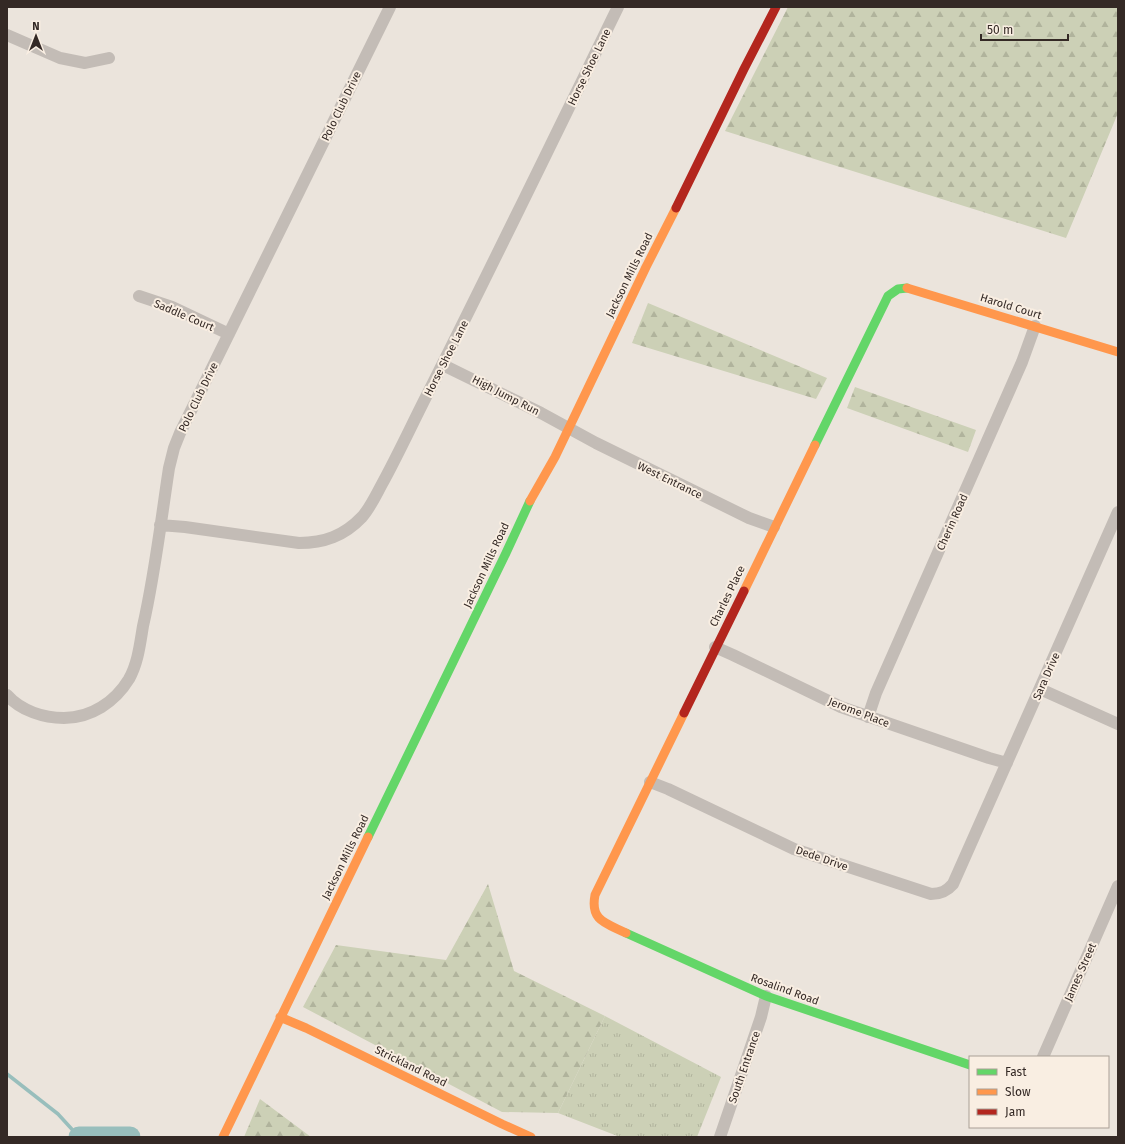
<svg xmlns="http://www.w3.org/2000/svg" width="1125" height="1144" font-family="'Fira Sans',sans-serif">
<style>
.grass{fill:url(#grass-tufts)}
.forest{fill:url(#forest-firs)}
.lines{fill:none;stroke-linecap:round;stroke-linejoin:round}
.stream{stroke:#98bebc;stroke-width:3.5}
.river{stroke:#98bebc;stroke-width:21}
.street{stroke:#c3bcb6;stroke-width:12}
.fast{stroke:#63d668;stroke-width:9}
.slow{stroke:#ff974d;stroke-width:9}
.jam{stroke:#b3261e;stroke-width:9}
.labels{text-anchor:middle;stroke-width:4;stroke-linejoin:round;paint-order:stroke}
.street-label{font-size:11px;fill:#342925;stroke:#f9eee2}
</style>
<defs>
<pattern id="grass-tufts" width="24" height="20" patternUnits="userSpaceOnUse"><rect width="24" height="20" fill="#ccd0b6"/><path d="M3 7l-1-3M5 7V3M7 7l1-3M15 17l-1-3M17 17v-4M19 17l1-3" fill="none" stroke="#b0b39c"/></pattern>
<pattern id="forest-firs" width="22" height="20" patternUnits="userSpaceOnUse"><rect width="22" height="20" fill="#ccd0b6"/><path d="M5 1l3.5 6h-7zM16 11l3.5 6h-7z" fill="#b0b39c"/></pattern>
</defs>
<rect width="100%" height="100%" fill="#ebe4dc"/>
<path class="grass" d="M605 1016 721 1077 697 1137H620L558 1113Z"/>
<path class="forest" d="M788 7H1118V113L1066 238 725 131Z
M648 303 827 378 816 399 632 343Z
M855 387 976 430 968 452 847 408Z
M488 884 514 971 605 1016 558 1113 502 1112 303 1007 336 945 446 960Z
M260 1099 311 1137H244Z"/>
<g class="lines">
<path class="stream" d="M7 1074 58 1114 79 1137"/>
<path class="river" d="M79 1137H130"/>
<path class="street" d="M7 35 60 58 85 63 109 58
M139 296 172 307 229 334
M443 365 541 413 596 443 749 518 774 527
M160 525 185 527 299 543C324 543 344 536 362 517 370 508 376 495 382 484 399 453 414 420 430 389 494 262 556 134 618 7
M715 647 733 655 841 707 989 758 1007 763
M1040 689 1118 724
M7 695C21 711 44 718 64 718 91 718 115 702 129 679 138 663 140 644 143 626 155 574 161 520 169 468L174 448 180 433 390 7
M868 717 876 693 1022 362 1035 326
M650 782 668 789 794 849 931 894C941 894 947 891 953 884L1118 512
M1043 1057 1118 886
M720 1137 761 1017 766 996"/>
<path class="fast" d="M815 445 888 296 898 289 907 288
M368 837 506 553 530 501
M626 933 766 996 970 1065"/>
<path class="slow" d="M907 288 1118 352
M530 501 555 457 646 267 676 208
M744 591 815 445
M626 933C606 923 590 921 595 895L684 713
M280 1017 306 1028 502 1124 531 1137
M223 1137 368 837"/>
<path class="jam" d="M676 208 744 69 776 7
M684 713 744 591"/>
</g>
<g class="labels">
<g class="street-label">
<text transform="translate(589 67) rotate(-64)" y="4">Horse Shoe Lane</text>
<text transform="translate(341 106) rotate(-64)" y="4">Polo Club Drive</text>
<text transform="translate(629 275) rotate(-64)" y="4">Jackson Mills Road</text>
<text transform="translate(1011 306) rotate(17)" y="4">Harold Court</text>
<text transform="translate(184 315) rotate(23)" y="4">Saddle Court</text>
<text transform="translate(446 358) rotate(-63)" y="4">Horse Shoe Lane</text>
<text transform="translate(506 395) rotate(27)" y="4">High Jump Run</text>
<text transform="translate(198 397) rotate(-64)" y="4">Polo Club Drive</text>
<text transform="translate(670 480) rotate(26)" y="4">West Entrance</text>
<text transform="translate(952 522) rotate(-66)" y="4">Cherin Road</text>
<text transform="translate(486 565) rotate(-65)" y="4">Jackson Mills Road</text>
<text transform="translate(727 596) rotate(-64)" y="4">Charles Place</text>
<text transform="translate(1046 676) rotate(-66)" y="4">Sara Drive</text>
<text transform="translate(859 712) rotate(21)" y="4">Jerome Place</text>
<text transform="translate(345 857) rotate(-64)" y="4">Jackson Mills Road</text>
<text transform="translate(822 858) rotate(19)" y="4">Dede Drive</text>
<text transform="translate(1080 972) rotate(-66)" y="4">James Street</text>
<text transform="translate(785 989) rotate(20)" y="4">Rosalind Road</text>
<text transform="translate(411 1066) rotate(26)" y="4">Strickland Road</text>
<text transform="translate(744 1067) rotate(-71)" y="4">South Entrance</text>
</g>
</g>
<rect width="1125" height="1144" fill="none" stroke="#342925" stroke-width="16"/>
<rect x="969" y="1056" width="140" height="72" fill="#f9eee2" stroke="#aa9f96"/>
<rect x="977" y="1069" width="20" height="6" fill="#63d668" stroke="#aa9f96"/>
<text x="1005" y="1076" font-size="12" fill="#342925">Fast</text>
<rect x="977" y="1089" width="20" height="6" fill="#ff974d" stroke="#aa9f96"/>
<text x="1005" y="1096" font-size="12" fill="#342925">Slow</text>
<rect x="977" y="1109" width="20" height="6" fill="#b3261e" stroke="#aa9f96"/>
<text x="1005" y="1116" font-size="12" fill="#342925">Jam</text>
<g transform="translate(36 36)" stroke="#f9eee2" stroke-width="3" paint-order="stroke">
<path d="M0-3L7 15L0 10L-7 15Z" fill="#342925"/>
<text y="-6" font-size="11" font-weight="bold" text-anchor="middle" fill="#342925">N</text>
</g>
<path d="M981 34v6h87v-6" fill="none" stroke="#342925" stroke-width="2"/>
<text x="987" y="34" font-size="12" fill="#342925" stroke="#f9eee2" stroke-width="3" paint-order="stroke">50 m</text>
</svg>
